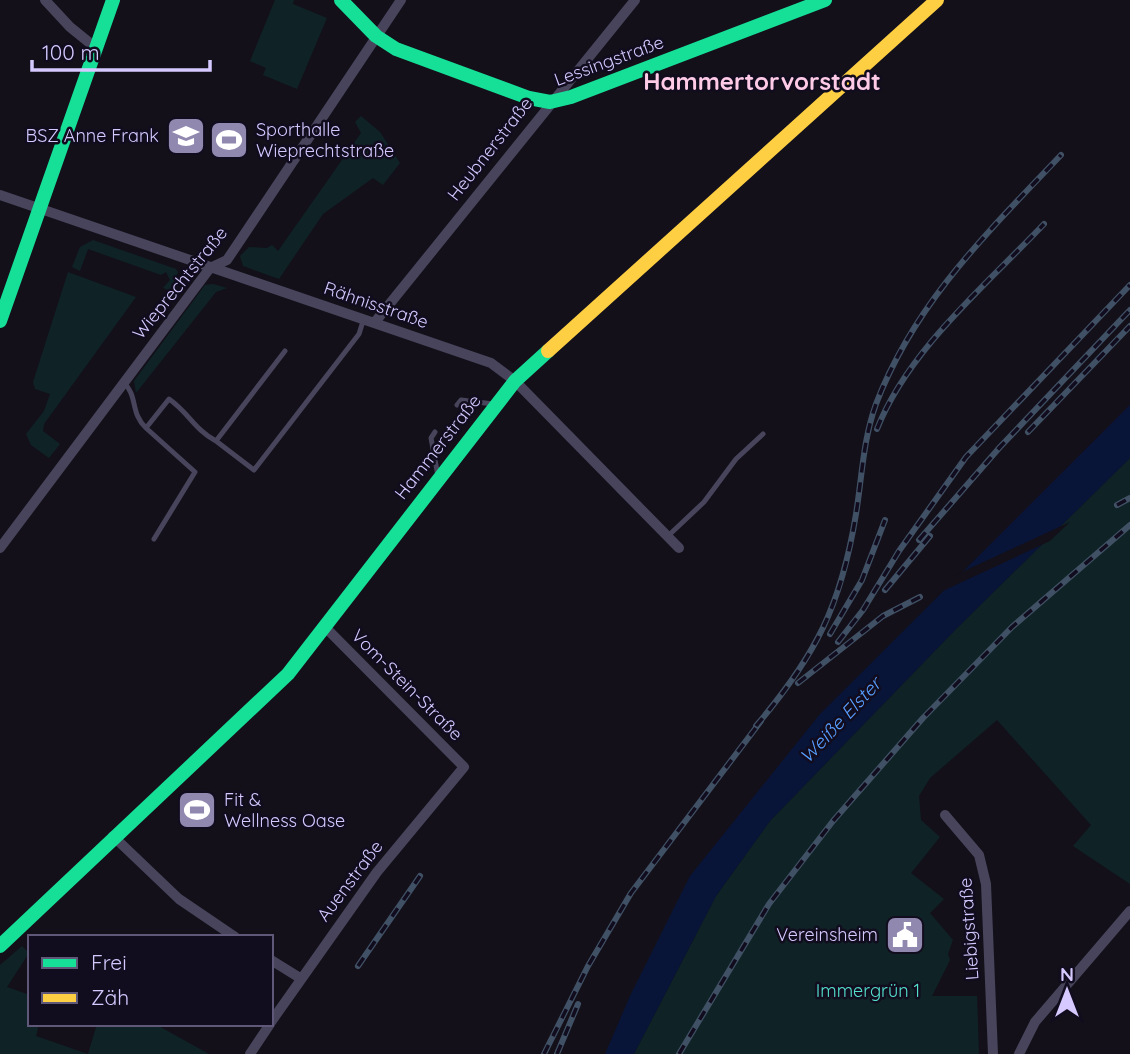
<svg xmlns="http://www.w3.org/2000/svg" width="1130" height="1054" font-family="Quicksand,sans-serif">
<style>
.green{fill:#0f2326}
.water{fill:#091538}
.pier{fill:#13101a}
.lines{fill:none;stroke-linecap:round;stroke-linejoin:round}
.lane{stroke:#48445b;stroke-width:5}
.street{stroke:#48445b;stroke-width:10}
.fast{stroke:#16e098;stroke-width:14}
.slow{stroke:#ffcf43;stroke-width:14}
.rail-casing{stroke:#415165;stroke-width:6}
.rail{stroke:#110c1e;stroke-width:3.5;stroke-dasharray:10;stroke-linecap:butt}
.labels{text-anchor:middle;stroke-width:5;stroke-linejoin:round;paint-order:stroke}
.street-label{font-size:18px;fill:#d5c9ff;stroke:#110c1e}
.poi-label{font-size:18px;fill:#d5c9ff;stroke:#110c1e;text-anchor:start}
.park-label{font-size:18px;fill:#53e1ce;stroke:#110c1e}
.water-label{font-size:19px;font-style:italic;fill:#579eff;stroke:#110c1e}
.district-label{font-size:24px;font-weight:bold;fill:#ffcbe6;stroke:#110c1e}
</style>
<rect width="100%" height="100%" fill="#13101a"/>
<path class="green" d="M275 0H294L293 4 327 18 297 89 263 75 266 68 250 61Z
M361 116 380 132 400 163 383 185 373 178 323 214 279 279 243 266 240 256 249 247 267 248 272 245 278 251 361 133 355 122Z
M93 240 176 269 178 272 171 291 163 288 170 280 166 272 161 275 88 249 80 271 72 267 80 247Z
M68 272 136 297 44 424 43 431 60 444 49 458 31 445 26 434 44 411 50 394 35 389 33 382Z
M213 284 227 288 216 292 136 393 134 381 205 285Z
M1130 458V884L1073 846 1091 825 997 720 930 778 919 796 921 820 940 837 911 873 944 899 930 913 953 940 948 954 950 960 932 996H977L979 1054H634L716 896 770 821 956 629Z
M22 946 29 953 7 987 30 995V1024H39L36 1036 88 1054 97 1024H155L209 1054H0V965Z"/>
<path class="water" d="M1130 405V458L956 629 770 821 716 896 634 1054H605L630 996 690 876 820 714Z"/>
<path class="pier" d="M1070 522 1050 541 932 596 951 577Z"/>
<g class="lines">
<path class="lane" d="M285 351 216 441 254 470 359 334 364 318
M124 383C138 396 130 413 146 428L169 399C189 413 194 429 216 441
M457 405 461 400 493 404
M146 428 195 472 154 539
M435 432 431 438 438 476
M668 536 704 502 736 459 763 434"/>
<path class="street" d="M45 0 70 27 96 48
M0 195 491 363 515 381 679 548
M375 322 635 0
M0 548 210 268 227 260 401 0
M945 815 979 855 986 884 993 1054
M113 836 179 899 235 937
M271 960 300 978
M271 1022 377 872 464 767 325 627
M250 1054 270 1024
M1019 1054 1035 1022 1130 911"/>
<path class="fast" d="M341 0 376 36 396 49 529 98 550 102 571 97 825 0
M0 321 113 0
M0 946 288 674 515 381 548 351"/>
<path class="slow" d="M548 351 937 0"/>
<g class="rail-casing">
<path id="rail" d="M877 429C908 350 986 285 1044 224
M1028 432 1130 326
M1117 505 1130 498
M919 540 1000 447 1130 310
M885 590 930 536
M830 634 862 580 885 520
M838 642 863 610 899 551 966 457 1130 285
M798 683 883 616 920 597
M756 726C816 655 841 606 856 514 862 477 863 440 876 404 915 302 988 232 1061 155
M358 966 420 876
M544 1054 588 966 631 893 761 721
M557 1054 578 1004
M679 1054 769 904 833 821 923 718 1012 627 1130 525"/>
</g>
<use href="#rail" class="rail"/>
</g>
<defs>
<g id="school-square" transform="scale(2.0125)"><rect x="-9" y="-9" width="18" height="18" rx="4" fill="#9188af" stroke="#110c1e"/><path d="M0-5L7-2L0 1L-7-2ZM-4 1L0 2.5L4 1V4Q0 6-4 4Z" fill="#fff"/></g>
<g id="stadium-square" transform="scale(2.0125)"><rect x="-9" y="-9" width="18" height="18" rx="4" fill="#9188af" stroke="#110c1e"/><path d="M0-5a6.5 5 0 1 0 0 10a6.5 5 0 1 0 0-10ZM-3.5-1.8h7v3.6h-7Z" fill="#fff"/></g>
<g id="civic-square" transform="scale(2.0125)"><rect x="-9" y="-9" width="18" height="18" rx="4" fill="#9188af" stroke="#110c1e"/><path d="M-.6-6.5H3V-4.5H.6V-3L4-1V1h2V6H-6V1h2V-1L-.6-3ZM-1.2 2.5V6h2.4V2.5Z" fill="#fff"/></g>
</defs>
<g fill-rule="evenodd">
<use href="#school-square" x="186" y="136"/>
<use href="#stadium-square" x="229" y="140"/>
<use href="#stadium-square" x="197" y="810"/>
<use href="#civic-square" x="905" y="935"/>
</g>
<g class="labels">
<g class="street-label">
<text transform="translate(609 61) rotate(-20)" y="6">Lessingstraße</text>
<text transform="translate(490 149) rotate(-52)" y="6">Heubnerstraße</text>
<text transform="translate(180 283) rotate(-51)" y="6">Wieprechtstraße</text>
<text transform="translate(376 305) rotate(19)" y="6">Rähnisstraße</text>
<text transform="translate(438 447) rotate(-52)" y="6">Hammerstraße</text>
<text transform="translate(407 685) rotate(45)" y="6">Vom-Stein-Straße</text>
<text transform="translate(350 881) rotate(-53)" y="6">Auenstraße</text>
<text transform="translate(969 929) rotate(-94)" y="6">Liebigstraße</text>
</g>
<g class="poi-label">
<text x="256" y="136">Sporthalle<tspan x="256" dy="21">Wieprechtstraße</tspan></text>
<text x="159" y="142" text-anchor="end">BSZ Anne Frank</text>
<text x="224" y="806">Fit &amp;<tspan x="224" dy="21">Wellness Oase</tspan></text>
<text x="878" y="941" text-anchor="end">Vereinsheim</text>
</g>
<g class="park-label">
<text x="868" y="997">Immergrün 1</text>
</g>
<g class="water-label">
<text transform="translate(840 720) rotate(-47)" y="7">Weiße Elster</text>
</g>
<g class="district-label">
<text x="762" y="90">Hammertorvorstadt</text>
</g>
</g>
<rect x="28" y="935" width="245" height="91" fill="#110c1e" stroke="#5f5878" stroke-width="2"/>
<rect x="42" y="958" width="35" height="10" fill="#16e098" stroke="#5f5878" stroke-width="2"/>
<text x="91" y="970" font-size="21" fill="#d5c9ff">Frei</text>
<rect x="42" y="993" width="35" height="10" fill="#ffcf43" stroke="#5f5878" stroke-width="2"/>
<text x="91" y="1005" font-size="21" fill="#d5c9ff">Zäh</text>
<g transform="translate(1067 991)" stroke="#110c1e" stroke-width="5" paint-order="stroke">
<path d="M0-5L12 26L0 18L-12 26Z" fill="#d5c9ff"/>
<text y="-10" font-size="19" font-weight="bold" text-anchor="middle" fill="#d5c9ff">N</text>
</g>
<path d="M32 60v10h178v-10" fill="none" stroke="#d5c9ff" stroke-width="3.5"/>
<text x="42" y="60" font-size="21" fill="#d5c9ff" stroke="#110c1e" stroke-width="5" paint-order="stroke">100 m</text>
</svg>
